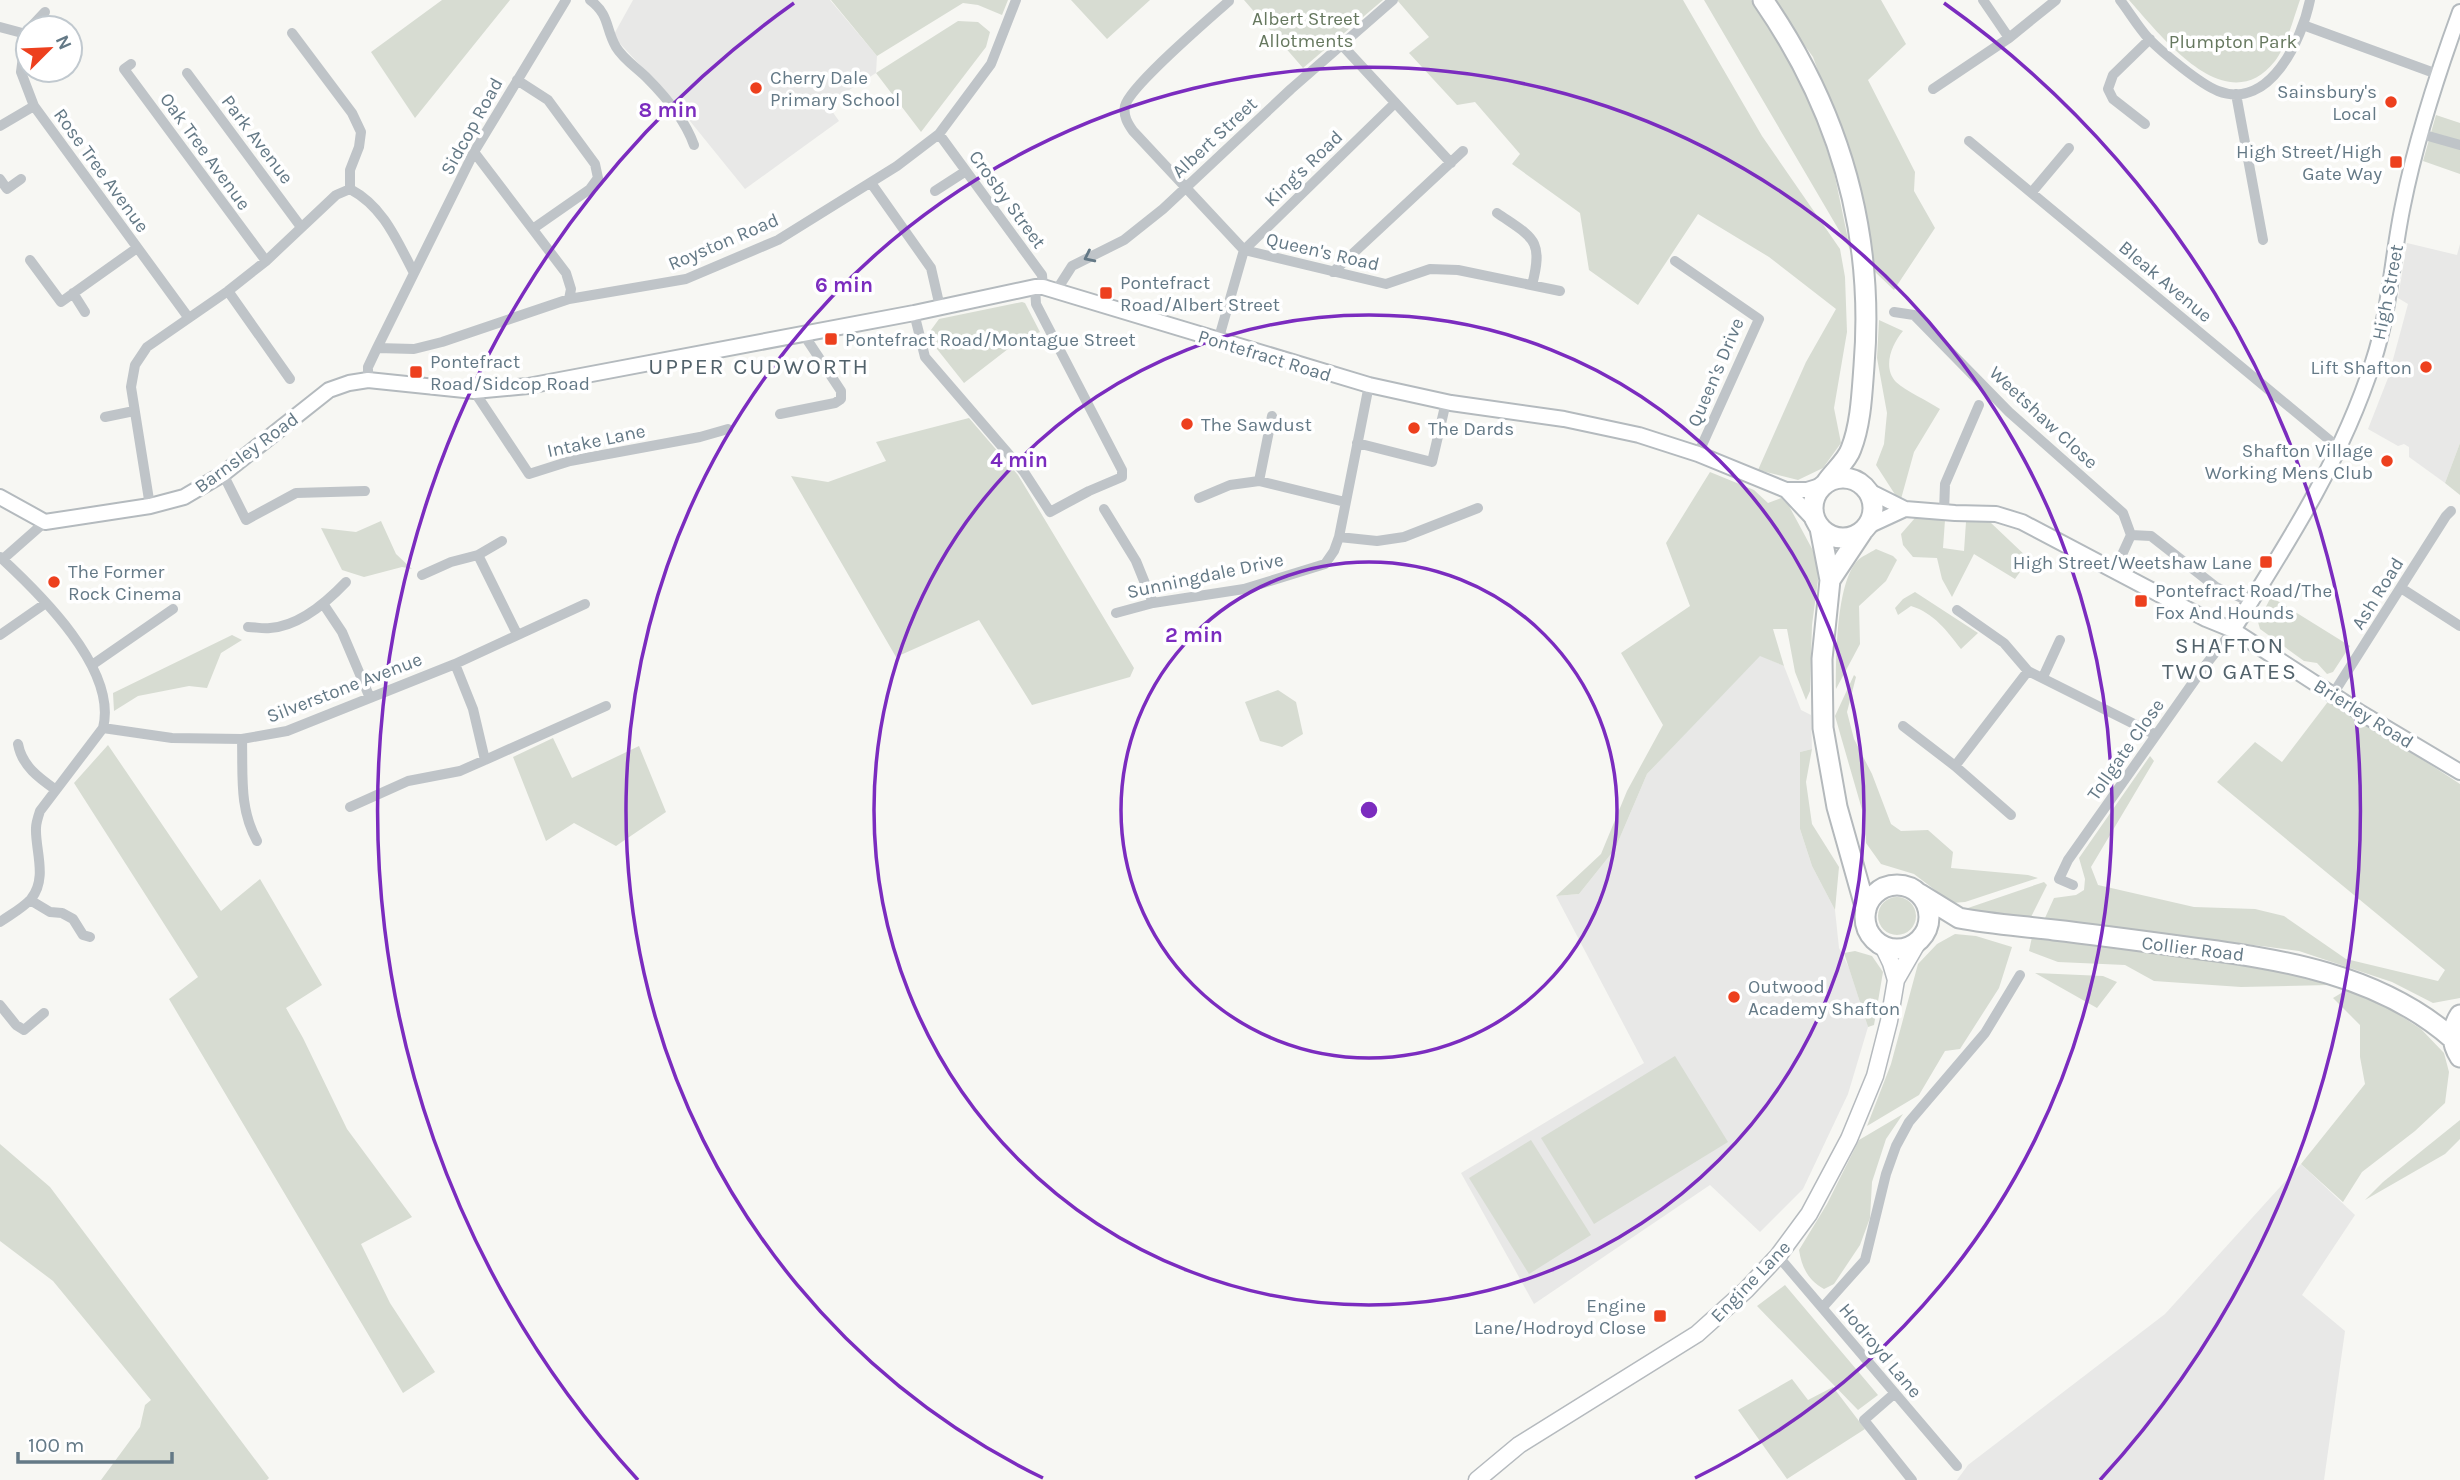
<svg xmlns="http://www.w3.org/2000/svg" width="2460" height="1480" font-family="Karla,sans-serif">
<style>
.built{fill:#e8e8e7}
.green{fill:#d7dcd2}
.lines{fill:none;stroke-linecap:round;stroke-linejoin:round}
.secondary-casing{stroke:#b4babe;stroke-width:18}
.primary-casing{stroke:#b5babe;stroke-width:19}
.highway-casing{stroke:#b4b9bc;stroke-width:23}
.street{stroke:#bfc4c8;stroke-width:10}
.secondary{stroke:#fff;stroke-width:14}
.primary{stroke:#fff;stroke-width:16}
.highway{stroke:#fff;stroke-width:19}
.oneway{stroke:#647986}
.ring{fill:none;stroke:#7b2cbf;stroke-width:3.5}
.poi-dot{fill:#ed401e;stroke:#fff;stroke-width:2.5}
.labels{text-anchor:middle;stroke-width:7;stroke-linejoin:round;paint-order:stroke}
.park-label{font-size:19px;fill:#66785f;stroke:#fff}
.poi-label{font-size:19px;fill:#647986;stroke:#fff;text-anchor:start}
.street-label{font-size:19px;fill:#647986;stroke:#fff}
.quarter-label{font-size:23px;letter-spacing:2px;fill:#52626b;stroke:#fff}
.centre{fill:#7b2cbf;stroke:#fff;stroke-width:3.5}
.ring-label{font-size:21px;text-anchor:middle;font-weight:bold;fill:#7b2cbf;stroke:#fff;stroke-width:7;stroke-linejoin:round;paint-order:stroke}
</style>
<rect width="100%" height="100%" fill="#f7f7f3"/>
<path class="built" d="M633 0H830L877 56 876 73 827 104 839 121 745 189 677 105 613 36Z
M2407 243 2457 255 2460 244V443L2445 483 2409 457V447L2404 444 2398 446 2368 429 2388 378 2408 304 2398 298Z
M1760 655 1784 666 1801 710 1811 715 1812 749 1800 752V829L1812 866 1835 910 1839 948 1849 968 1868 1027 1848 1094 1803 1189 1760 1232 1710 1185 1534 1304 1461 1173 1644 1063 1556 896 1579 894 1615 849 1647 774Z
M2301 1164 2355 1215 2302 1295 2345 1331 2324 1480H1957L1968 1465 2165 1314Z"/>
<path class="green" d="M442 0H510L415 118 371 52Z
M831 0H1008L1002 15 978 5 963 3 877 56Z
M1071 0H1150L1107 39Z
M1244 0H1383L1303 68Z
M1397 0H1683L1762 136 1840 249 1845 277 1847 332 1834 408 1841 443 1823 468 1798 480 1758 470 1806 362 1836 309 1769 257 1698 214 1638 305 1589 270 1580 213 1512 164 1520 154 1475 102 1457 105 1409 53 1429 37Z
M1704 0H1751L1757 7 1806 90 1833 167 1850 249Z
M1772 0H1881L1906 44 1868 80 1915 172 1914 191 1935 228 1894 290 1873 270 1852 166 1813 57Z
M2129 0H2300C2294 17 2286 47 2275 61 2227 122 2162 37 2129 0Z
M958 21 978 22 990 32 986 47 921 132 876 73Z
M2436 115 2460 123V174L2423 161Z
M1022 302 1025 303 1040 332 1017 342 964 383 937 349 931 330 939 319Z
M1879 320 1903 331C1892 344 1882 367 1896 382 1906 391 1928 401 1940 409L1914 452 1901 499 1896 496 1876 465 1884 444 1887 413 1877 358Z
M969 418 1018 475 1134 668 1130 677 1032 705 979 620 896 657 791 476 828 482 886 461 876 442Z
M2460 443V495L2445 483Z
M1710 472 1754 490 1768 503 1781 498 1789 506 1817 558 1818 580 1812 625 1810 691 1806 700 1795 672 1787 629H1773L1784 666 1760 656 1647 774 1615 849 1579 894 1556 896 1601 854 1627 791 1663 725 1621 653 1690 606 1666 543Z
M1915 518 1945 520 1943 548 1964 551 1966 522H1990L2029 559 2015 579 1974 554 1952 597 1942 579 1937 558 1913 557 1903 545 1901 534Z
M381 521 396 554 412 569 402 567 364 577 342 570 321 528 356 532Z
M1876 549 1893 556 1897 560 1886 581 1859 606 1860 644 1836 689C1836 658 1836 585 1857 561 1862 556 1870 553 1876 549Z
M1915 592 1978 633 1961 649C1947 631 1934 613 1911 606L1898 615 1895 608 1903 599Z
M2271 597 2350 646 2333 672 2327 674 2317 663 2304 661 2260 629 2258 622Z
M232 635 242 640 221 653 207 688 189 686 138 696 114 711 113 693Z
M1854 675 1856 677 1847 712 1854 739 1872 774 1891 824 1901 831 1928 830 1953 852 1951 868 2028 875 2038 878 1965 902 1952 903 1914 874 1881 864 1866 843 1865 820 1835 716Z
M1278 690 1296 702 1303 734 1282 747 1260 741 1245 702Z
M2330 699 2460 784V998L2433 1003 2392 982 2299 951 2045 918 2054 898 2076 895 2084 890 2085 879 2079 858 2150 756 2154 761 2091 867 2098 885 2194 907 2255 909 2284 916 2346 959 2438 981 2445 970 2217 782 2255 742 2282 762Z
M553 738 572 778 639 746 666 812 616 846 574 823 546 841 513 757Z
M108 745 221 911 260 879 322 985 286 1008 303 1038 347 1129 412 1217 361 1244 390 1303 435 1372 403 1393 169 999 198 977 74 783Z
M1812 749 1806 782 1812 824 1839 867 1835 910 1812 866 1800 829V752Z
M2044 882 2047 885 2031 917 1965 909Z
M1878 916a19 19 0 1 1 38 0a19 19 0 1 1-38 0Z
M1955 934 1976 936 2012 947 1999 988 1960 1049 1945 1051 1919 1095 1867 1126 1891 1064 1918 964 1937 944Z
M2032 937 2246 962 2329 985 2241 987 2154 981 2125 965 2058 962 2029 951Z
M1855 951 1872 956 1883 972 1874 1025 1868 1027 1844 953Z
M2035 973 2103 976 2117 982 2097 1008Z
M2348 989 2395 1012 2421 1029 2444 1053 2449 1072 2445 1103 2415 1131 2362 1172 2343 1202 2301 1164 2365 1084 2360 1057V1025L2333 998Z
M1675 1056 1728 1142 1594 1224 1541 1138Z
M1903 1114 1886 1139 1872 1182 1870 1218 1860 1245 1834 1284 1824 1289C1808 1280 1802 1268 1799 1250L1827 1204 1859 1140Z
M2460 1120V1139L2445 1154 2365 1200 2383 1182Z
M1531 1140 1591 1235 1529 1274 1469 1178Z
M0 1144 50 1187 269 1478 267 1480H101L140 1427 145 1405 151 1400 53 1281 0 1241Z
M1785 1285 1878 1395 1858 1410 1757 1306Z
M1792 1379 1808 1400 1833 1387 1865 1429 1787 1479 1738 1410Z"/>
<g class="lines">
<g class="secondary-casing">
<path id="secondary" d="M1865 489 1905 509 1955 513 1996 514 2022 522 2206 619 2233 630 2361 713 2460 772
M1786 490 1816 522
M0 497 45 522 150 506 184 497 223 474 329 390 349 383 368 380 474 391 528 386 914 313 1035 287H1043L1369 385 1451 403 1564 419 1639 435 1698 454 1786 490H1807L1823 485
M1866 527 1905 509
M2233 630C2287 544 2342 459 2373 362 2390 311 2392 257 2403 205 2416 139 2437 75 2460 12"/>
</g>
<g class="primary-casing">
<path id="primary" d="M1882 944 1891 963 1896 980
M1477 1480 1519 1445 1697 1334 1746 1290 1778 1256 1809 1214 1849 1139 1875 1076 1889 1021 1896 980 1919 940"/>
</g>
<g class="highway-casing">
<path id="highway" d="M1763 0C1839 110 1875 231 1864 366 1862 392 1861 424 1851 449 1847 461 1833 472 1826 483
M1813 508a30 30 0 1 1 60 0a30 30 0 1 1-60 0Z
M1820 528 1830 580 1822 659 1823 728 1837 807 1866 910
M1830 580 1862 532
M1865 917a32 32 0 1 1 64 0a32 32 0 1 1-64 0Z
M1920 894 1959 918C1990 924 2022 926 2054 930 2098 935 2142 941 2186 947 2281 959 2379 974 2453 1039
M2460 1015C2451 1029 2451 1043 2460 1057"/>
</g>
<path class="street" d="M590 0C610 15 605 28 616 47 623 59 637 68 647 78 666 97 685 120 694 145
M1983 0 2009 38
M2120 0C2130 13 2138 27 2149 39 2163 53 2200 84 2218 91 2270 111 2302 39 2310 0
M1229 1C1209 19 1130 86 1125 106 1123 116 1128 124 1133 131L1244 250 1386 284 1430 269 1458 270 1560 291
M2303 25 2437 74
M0 27 26 34
M30 28 45 12
M28 31 26 34 21 72 34 106 188 317
M292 33 352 113 361 132 359 147 350 170V189
M1341 44 1451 163
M131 64 124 69 266 261
M187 73 301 227
M517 80 548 100 595 164 598 178 590 189 534 228
M1933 89 2009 38 2056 0
M2236 94 2263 240
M2145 124 2113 99 2108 89 2113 75 2150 39
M0 126 34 106
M939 134 1042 275 1043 287
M2421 134 2460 145
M1969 141 2339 448
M474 152 566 273 571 289 569 299
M0 179 7 189 21 179
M871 183 931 268 940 307
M350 189C384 207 397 241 414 273
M935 191 966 171
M2032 192 2069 148
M1497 213C1533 238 1544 239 1532 285
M30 260 61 302 137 248
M1675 261 1759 319 1698 454
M1333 272 1463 151
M228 291 290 379
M1056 291 1072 266 1124 240 1163 209 1291 89 1393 0
M73 293 85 312
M1894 312 1914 315 2009 412 2123 513 2131 535 2115 570
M914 313 925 357 1024 472 1050 512 1089 491 1122 477V470L1036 304 1035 287
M1218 341 1244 250 1395 103
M377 348 474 152 566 0
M368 380V367L377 348 414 349 442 342 569 299 686 279 778 240 897 166 939 134 991 64 1016 0
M474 391 529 474 570 461 700 437 728 429
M780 414 835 403 841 399V391L804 335
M105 417 134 411
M1357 443 1432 462 1446 402
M223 474 246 520 296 493 365 491
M1259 481 1272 416
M1199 498 1230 485 1259 481 1345 502
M150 506 131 387 135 365 147 347 228 291 266 261 336 195 350 189
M1104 509 1136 561 1153 603
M1944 512 1945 484 1979 405
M2131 535 2151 536 2216 587 2251 602
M1339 537 1377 541 1404 537 1478 508
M478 555 502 541
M0 557C39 593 118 669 103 728L40 811C38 817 36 823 36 828 35 850 48 878 31 899 23 908 10 915 0 922
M3 559 45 522
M422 575 451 562 478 555 517 634
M2401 588 2460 626
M324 605 342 632 370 698
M1957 610 2004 643 2028 671 2156 735
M1116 613 1153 603 1244 589 1325 564 1334 551 1339 537 1369 385
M248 627C255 627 263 629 270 628 300 626 327 602 346 582
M0 635 46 603
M92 665 173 609
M2043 677 2060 640
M2333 694 2446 516 2451 511
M1903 726 1955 766 2011 815
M103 728 172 738 242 739 287 731 455 664 585 604
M242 739C243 776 239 808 257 841
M18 744C22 766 39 778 56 790
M485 760 606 706
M1955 766 2028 671
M350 807 408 781 460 771 485 760 473 709 455 664
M2073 885 2059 879 2068 860 2204 667 2233 630
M30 900 50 912 62 913 73 919 83 935 90 937
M0 1005 16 1025 24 1030 44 1013
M1778 1256 1957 1466
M1823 1307 1865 1260 1886 1174 1896 1146 1909 1122 1985 1033 2020 975
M1895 1393 1864 1420 1912 1480"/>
<use href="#secondary" class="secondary"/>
<use href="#primary" class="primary"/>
<use href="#highway" class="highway"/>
</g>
<defs><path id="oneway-chevron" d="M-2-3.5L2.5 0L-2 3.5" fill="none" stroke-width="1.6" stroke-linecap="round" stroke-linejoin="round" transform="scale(1.75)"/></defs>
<use class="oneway" href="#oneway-chevron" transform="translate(1089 257) rotate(154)"/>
<g class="ring">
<circle cx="1369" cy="810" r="248"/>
<circle cx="1369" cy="810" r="495"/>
<path d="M1043 1478A743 743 0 1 1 1695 1478"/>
<path d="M638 1480A991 991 0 0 1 794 3M1944 3A991 991 0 0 1 2100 1480"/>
</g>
<g class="poi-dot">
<circle cx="756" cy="88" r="7"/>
<circle cx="2391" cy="102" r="7"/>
<rect x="2389" y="155" width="14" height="14" rx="3.5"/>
<rect x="1099" y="286" width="14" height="14" rx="3.5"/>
<rect x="824" y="332" width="14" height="14" rx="3.5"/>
<circle cx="2426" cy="367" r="7"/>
<rect x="409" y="365" width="14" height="14" rx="3.5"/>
<circle cx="1187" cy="424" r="7"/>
<circle cx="1414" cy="428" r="7"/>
<circle cx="2387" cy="461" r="7"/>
<rect x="2259" y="555" width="14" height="14" rx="3.5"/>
<circle cx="54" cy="582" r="7"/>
<rect x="2134" y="594" width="14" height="14" rx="3.5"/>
<circle cx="1734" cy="997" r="7"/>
<rect x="1653" y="1309" width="14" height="14" rx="3.5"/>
</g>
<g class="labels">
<g class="park-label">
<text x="1306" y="25">Albert Street<tspan x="1306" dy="22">Allotments</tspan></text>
<text x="2233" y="48">Plumpton Park</text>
</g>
<g class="poi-label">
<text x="770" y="84">Cherry Dale<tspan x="770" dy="22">Primary School</tspan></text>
<text x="2377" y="98" text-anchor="end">Sainsbury's<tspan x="2377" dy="22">Local</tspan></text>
<text x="2382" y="158" text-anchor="end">High Street/High<tspan x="2382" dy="22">Gate Way</tspan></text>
<text x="1120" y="289">Pontefract<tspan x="1120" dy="22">Road/Albert Street</tspan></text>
<text x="845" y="346">Pontefract Road/Montague Street</text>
<text x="430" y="368">Pontefract<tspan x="430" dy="22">Road/Sidcop Road</tspan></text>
<text x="2412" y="374" text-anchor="end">Lift Shafton</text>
<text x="1201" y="431">The Sawdust</text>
<text x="1428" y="435">The Dards</text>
<text x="2373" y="457" text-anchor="end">Shafton Village<tspan x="2373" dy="22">Working Mens Club</tspan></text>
<text x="2252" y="569" text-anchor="end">High Street/Weetshaw Lane</text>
<text x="68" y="578">The Former<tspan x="68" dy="22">Rock Cinema</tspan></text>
<text x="2155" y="597">Pontefract Road/The<tspan x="2155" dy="22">Fox And Hounds</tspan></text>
<text x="1748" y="993">Outwood<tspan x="1748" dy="22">Academy Shafton</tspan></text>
<text x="1646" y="1312" text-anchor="end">Engine<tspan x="1646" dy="22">Lane/Hodroyd Close</tspan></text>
</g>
<g class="street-label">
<text transform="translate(471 126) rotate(-61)" y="7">Sidcop Road</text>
<text transform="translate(1214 137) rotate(-43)" y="7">Albert Street</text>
<text transform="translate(258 139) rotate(53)" y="7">Park Avenue</text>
<text transform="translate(206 151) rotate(54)" y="7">Oak Tree Avenue</text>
<text transform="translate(1303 168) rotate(-44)" y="7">King's Road</text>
<text transform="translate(102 170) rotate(54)" y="7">Rose Tree Avenue</text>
<text transform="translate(1008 199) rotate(54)" y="7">Crosby Street</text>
<text transform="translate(723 241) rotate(-23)" y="7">Royston Road</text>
<text transform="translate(1323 251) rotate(13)" y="7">Queen's Road</text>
<text transform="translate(2166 281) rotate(40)" y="7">Bleak Avenue</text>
<text transform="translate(2387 292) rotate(-79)" y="7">High Street</text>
<text transform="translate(1265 355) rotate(17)" y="7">Pontefract Road</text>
<text transform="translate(1715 372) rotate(-67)" y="7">Queen's Drive</text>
<text transform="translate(2044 417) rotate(43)" y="7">Weetshaw Close</text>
<text transform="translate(596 440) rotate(-12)" y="7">Intake Lane</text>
<text transform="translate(246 452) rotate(-36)" y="7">Barnsley Road</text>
<text transform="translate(1205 575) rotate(-12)" y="7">Sunningdale Drive</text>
<text transform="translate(2377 593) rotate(-58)" y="7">Ash Road</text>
<text transform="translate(344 687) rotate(-21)" y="7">Silverstone Avenue</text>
<text transform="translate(2364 713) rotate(32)" y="7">Brierley Road</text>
<text transform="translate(2125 749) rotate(-55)" y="7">Tollgate Close</text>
<text transform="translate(2193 948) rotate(7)" y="7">Collier Road</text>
<text transform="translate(1750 1281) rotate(-46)" y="7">Engine Lane</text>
<text transform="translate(1881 1350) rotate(50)" y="7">Hodroyd Lane</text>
</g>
<g class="quarter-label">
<text x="759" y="374">UPPER CUDWORTH</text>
<text x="2230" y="653">SHAFTON<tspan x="2230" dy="26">TWO GATES</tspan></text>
</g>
</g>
<circle cx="1369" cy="810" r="10" class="centre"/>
<g class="ring-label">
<text x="668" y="117">8 min</text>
<text x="844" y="292">6 min</text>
<text x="1019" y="467">4 min</text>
<text x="1194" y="642">2 min</text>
</g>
<g transform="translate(49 49) rotate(66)"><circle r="33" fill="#ffffff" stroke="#c1c9cf" stroke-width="2"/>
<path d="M0-5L12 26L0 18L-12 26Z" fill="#ed401e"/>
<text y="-10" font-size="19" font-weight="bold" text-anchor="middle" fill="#647986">N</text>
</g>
<path d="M18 1452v10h154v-10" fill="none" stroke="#647986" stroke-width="3.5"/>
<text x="28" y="1452" font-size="21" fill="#647986" stroke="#ffffff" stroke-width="5" paint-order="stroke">100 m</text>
</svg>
